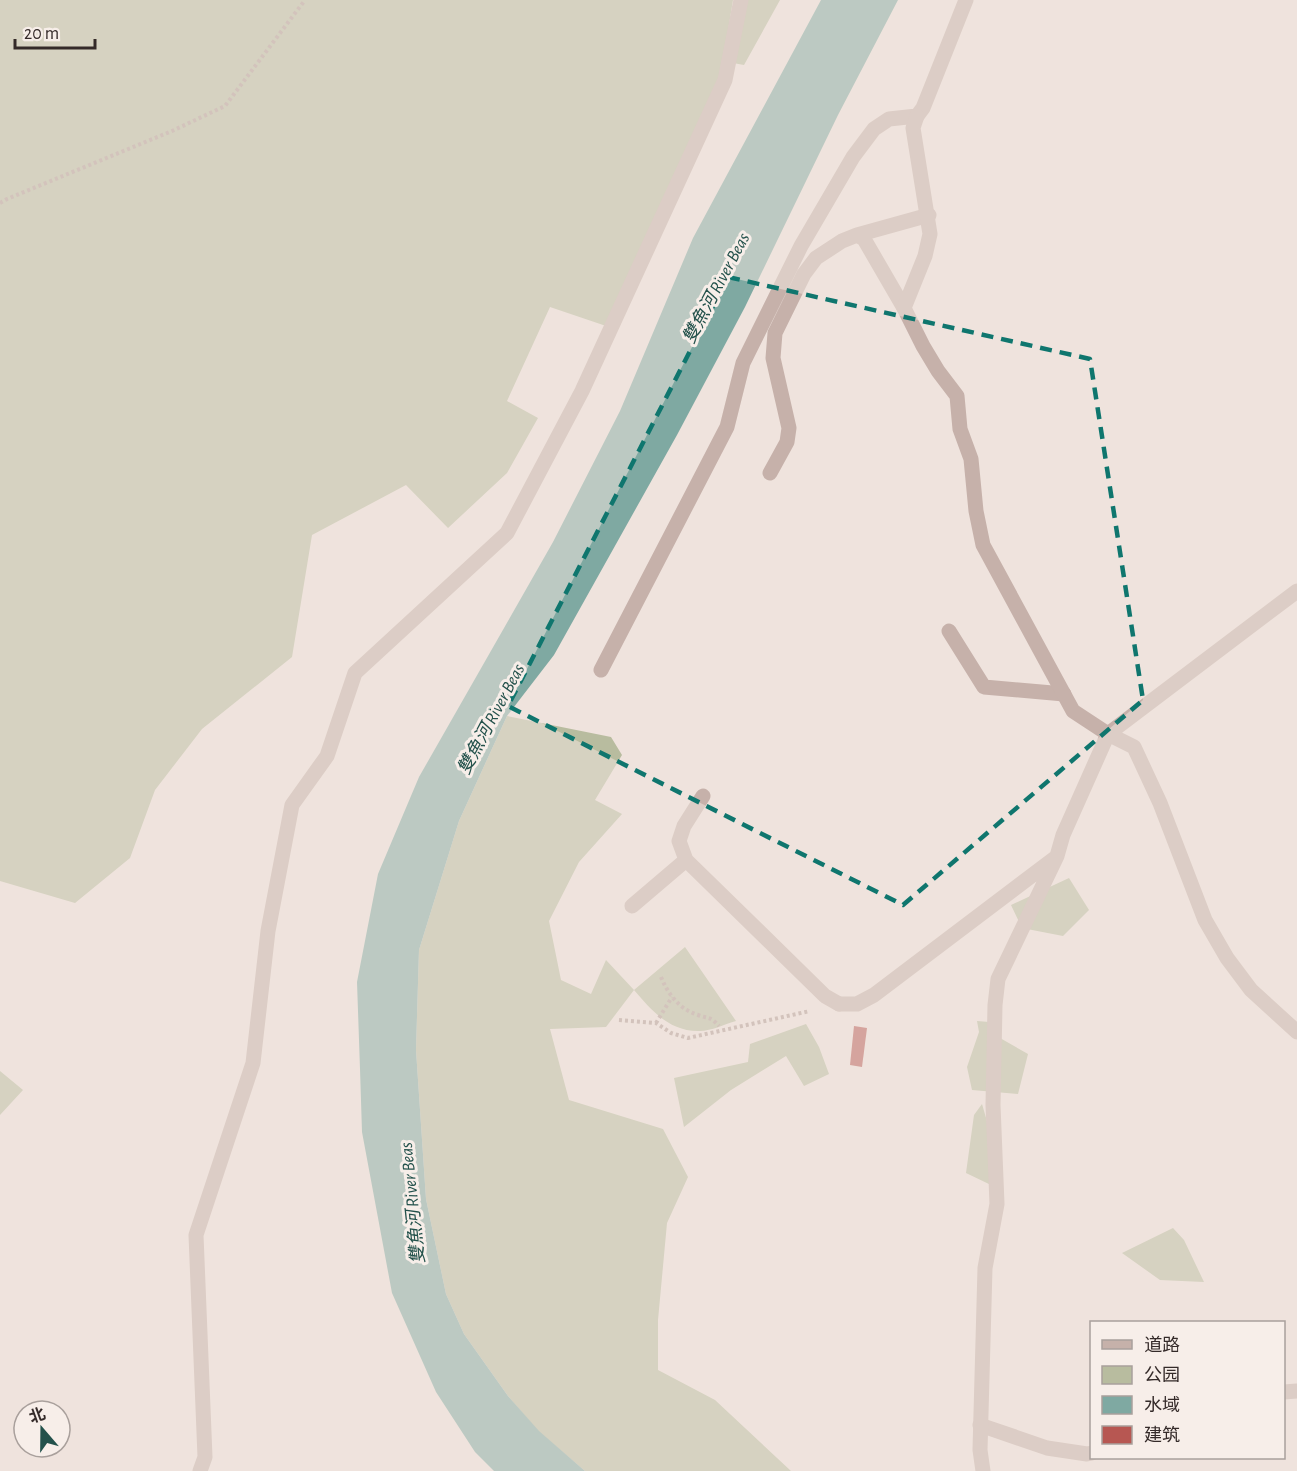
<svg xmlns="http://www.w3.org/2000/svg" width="1297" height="1471" font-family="'Alegreya Sans','Noto Sans SC',sans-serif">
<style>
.green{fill:#b8bc9f}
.water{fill:#7fa9a2}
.building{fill:#b75752}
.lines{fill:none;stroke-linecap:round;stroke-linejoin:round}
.path{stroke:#b19b95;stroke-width:4;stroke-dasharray:3 3;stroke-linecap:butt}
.service{stroke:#c6b1aa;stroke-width:15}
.minor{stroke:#c6b1aa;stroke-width:15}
.marked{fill:none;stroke:#0f766e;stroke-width:4.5;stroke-dasharray:12 8;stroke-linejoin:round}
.labels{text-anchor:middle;stroke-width:6;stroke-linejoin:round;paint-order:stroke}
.water-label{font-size:18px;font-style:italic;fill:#23514b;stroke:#f7eee9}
</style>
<rect width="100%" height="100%" fill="#efe3dd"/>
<path class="green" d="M0 0H733L720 80 612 328 550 307 507 401 538 418 507 473 448 528 406 485 312 535 292 657 202 729 155 790 130 858 75 903 0 881Z
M746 0H780L744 65 733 63Z
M507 716 611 737 622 755 595 800 622 814 579 862 549 921 561 980 591 994 606 960 634 990 685 947 736 1021C725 1024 711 1031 700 1031 670 1032 652 1011 634 990L606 1027 550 1029 569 1100 663 1129 688 1177 667 1223 658 1320V1370L715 1400 791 1471H585L538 1431 508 1396 464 1334 446 1294 426 1199 416 1050 419 950 459 821Z
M1069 878 1089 910 1063 936 1022 928 1011 905Z
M977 1021 989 1022 1000 1038 1028 1054 1018 1094 972 1090 967 1067 979 1032Z
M806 1024 819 1047 829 1074 804 1086 786 1056 731 1090 684 1127 674 1078 748 1062 750 1044Z
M0 1071 23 1090 0 1115Z
M982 1104 991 1135V1185L966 1173 974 1115Z
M1173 1228 1184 1240 1204 1282 1160 1280 1122 1253Z"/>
<path class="water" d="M821 0H898L838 115 745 307 677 435 554 655 507 716 459 821 419 950 416 1050 426 1199 446 1294 464 1334 508 1396 539 1431 585 1471H494L475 1452 436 1392 392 1293 362 1132 360 1069 357 982 378 874 419 777 553 542 620 411 693 238Z"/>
<path class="building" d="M854 1026 867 1028 862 1067 850 1065Z"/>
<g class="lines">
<path class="path" d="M0 203 7 199 172 131 225 106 305 0
M661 977C668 994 679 1009 698 1015 709 1019 710 1016 719 1026
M619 1020 656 1023 671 1033 688 1038 810 1011
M656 1023 672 997"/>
<path class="service" d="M857 235 929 215
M770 473 787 442 789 428 773 358 775 333 804 274 816 258 842 241 857 235 864 239 904 308
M949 631 984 687 1064 694
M601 670 727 427 743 363 801 246 853 157 874 129 889 119 917 116 923 108 966 0
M703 796 684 826 679 841 686 860 825 996 839 1004
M632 906 686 860
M1284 1392 1297 1391
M980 1425 1047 1448 1087 1454 1092 1453"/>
<path class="minor" d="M917 116 913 128 930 234 925 256 904 308 923 346 938 371 957 396 960 429 971 459 976 511 983 545 1073 711 1108 734 1297 591
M839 1004H857L874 995 1055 858
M200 1471 205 1457 196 1235 253 1063 268 931 292 805 327 756 355 673 507 533 582 391 725 80 741 0
M983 1471 980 1450 985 1268 997 1204 993 1105 995 1005 998 979 1057 856 1063 835 1108 734 1134 747 1160 803 1205 920 1227 958 1251 990 1297 1032"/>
</g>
<path d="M0 0H1297V1471H0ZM728 277 1090 359 1143 700 903 905 508 706Z" fill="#efe3dd" fill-opacity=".55" fill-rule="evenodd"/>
<path class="marked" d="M728 277 1090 359 1143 700 903 905 508 706Z"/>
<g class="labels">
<g class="water-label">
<text transform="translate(716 288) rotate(-62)" y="6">雙魚河 River Beas</text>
<text transform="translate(491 719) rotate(-62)" y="6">雙魚河 River Beas</text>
<text transform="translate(412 1203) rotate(-96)" y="6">雙魚河 River Beas</text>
</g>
</g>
<rect x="1090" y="1321" width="195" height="138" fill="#f7eee9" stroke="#a9a09c" stroke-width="1.5"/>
<rect x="1102" y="1340" width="30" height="9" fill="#c6b1aa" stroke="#a9a09c" stroke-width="1.5"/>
<text x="1144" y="1351" font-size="18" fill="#342a29">道路</text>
<rect x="1102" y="1366" width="30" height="18" fill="#b8bc9f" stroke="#a9a09c" stroke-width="1.5"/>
<text x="1144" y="1381" font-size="18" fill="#342a29">公园</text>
<rect x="1102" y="1396" width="30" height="18" fill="#7fa9a2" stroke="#a9a09c" stroke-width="1.5"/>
<text x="1144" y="1411" font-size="18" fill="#342a29">水域</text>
<rect x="1102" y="1426" width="30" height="18" fill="#b75752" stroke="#a9a09c" stroke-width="1.5"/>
<text x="1144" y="1441" font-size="18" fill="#342a29">建筑</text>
<g transform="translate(42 1429) rotate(340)"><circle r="28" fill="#f7eee9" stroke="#a9a09c" stroke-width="1.5"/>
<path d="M0-4.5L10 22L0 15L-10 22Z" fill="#23514b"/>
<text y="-9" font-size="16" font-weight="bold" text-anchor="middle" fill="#342a29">北</text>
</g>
<path d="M15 39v9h80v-9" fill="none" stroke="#342a29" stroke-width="3"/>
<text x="24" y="39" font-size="18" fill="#342a29" stroke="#f7eee9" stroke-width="4.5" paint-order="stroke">20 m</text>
</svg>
